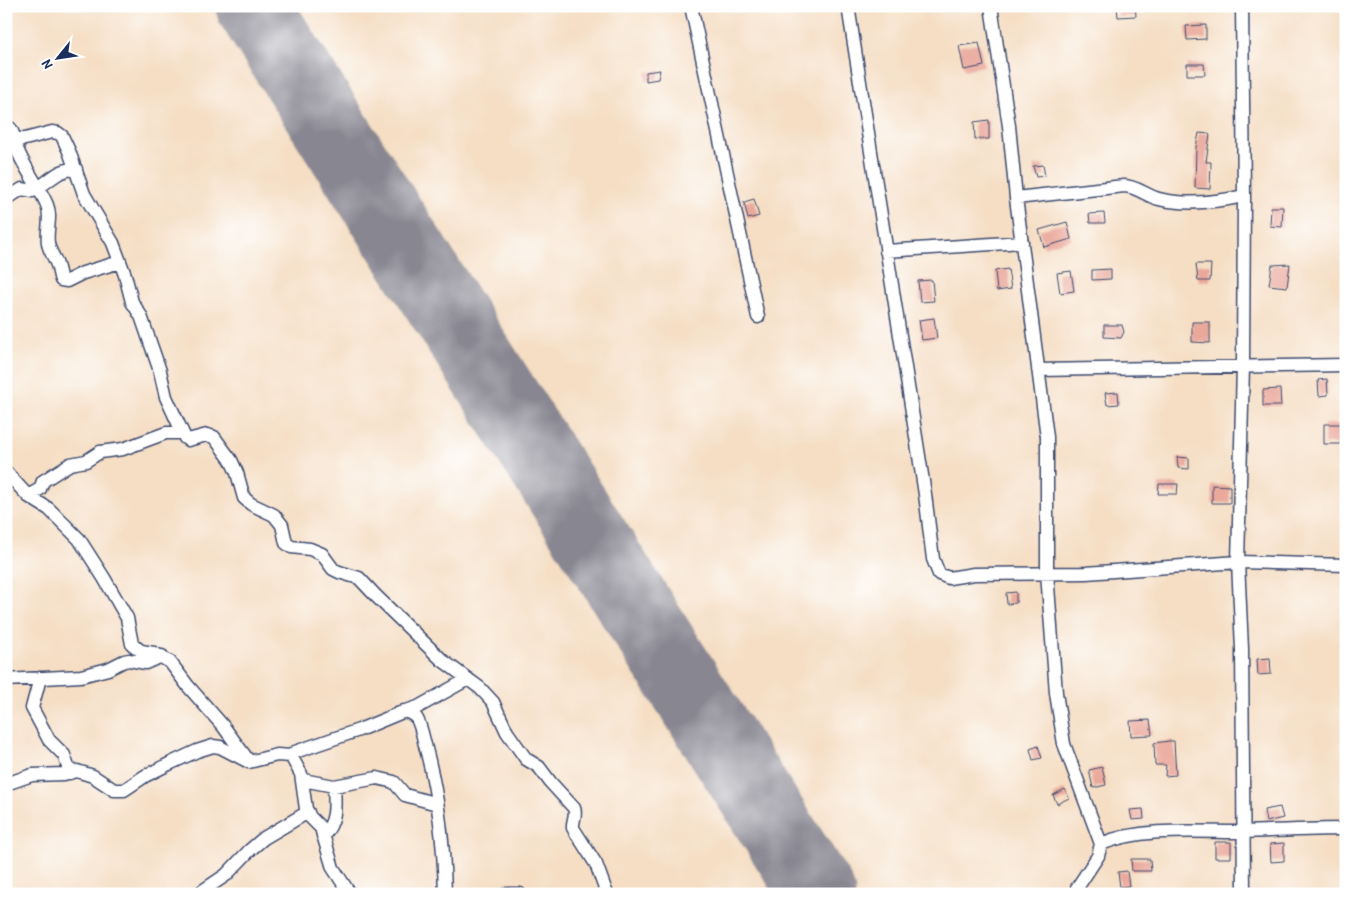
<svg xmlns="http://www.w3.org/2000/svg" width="1352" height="900" font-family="'Patrick Hand',sans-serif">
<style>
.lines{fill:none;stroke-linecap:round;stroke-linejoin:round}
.runway{stroke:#888691;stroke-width:75}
.building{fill:#eaa89b}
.minor-casing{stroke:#3c496d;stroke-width:15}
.minor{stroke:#fff;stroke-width:12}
</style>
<rect width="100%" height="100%" fill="#fff"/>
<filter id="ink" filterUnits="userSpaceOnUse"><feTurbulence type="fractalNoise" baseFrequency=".02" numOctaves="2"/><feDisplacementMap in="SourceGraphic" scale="10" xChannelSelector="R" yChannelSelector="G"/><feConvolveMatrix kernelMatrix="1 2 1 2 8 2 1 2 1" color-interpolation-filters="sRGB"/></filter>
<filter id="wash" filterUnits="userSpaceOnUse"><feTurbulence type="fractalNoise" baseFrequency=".0096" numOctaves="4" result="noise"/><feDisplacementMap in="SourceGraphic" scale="20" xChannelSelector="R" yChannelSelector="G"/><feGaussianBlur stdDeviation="1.12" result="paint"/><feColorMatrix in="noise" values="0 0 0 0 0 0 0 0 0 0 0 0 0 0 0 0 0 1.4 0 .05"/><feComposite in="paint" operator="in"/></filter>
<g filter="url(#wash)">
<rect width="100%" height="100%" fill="#f5dec4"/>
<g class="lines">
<path class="runway" d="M253 6 818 894"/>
</g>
<g id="blocks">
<path class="building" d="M1117 6H1135L1136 16 1118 17Z
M1206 25V39L1187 40 1186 26Z
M979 43 984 66 964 70 959 46Z
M1187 64H1204L1205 75H1187Z
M660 70 658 79 646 81V72Z
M989 120V139H975L974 122Z
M1199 133 1210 134 1206 162H1211L1210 189 1195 188 1196 147Z
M1043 165 1045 176 1036 177 1033 166Z
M754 199 759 216 748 219 744 202Z
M1271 207H1283L1282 227 1270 226Z
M1104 213 1105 223H1090L1089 214Z
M1067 222 1071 239 1044 247 1039 230Z
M1196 264H1211L1210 281H1198Z
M1290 264 1287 287 1269 285 1272 265Z
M1008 269 1011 289 997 291 995 271Z
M1111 269V279L1092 280V270Z
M1071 271 1074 291 1060 293 1057 273Z
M932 280 934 301 920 302 918 281Z
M934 318 937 338 922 340 919 320Z
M1192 322H1210V343L1192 342Z
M1104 325H1122L1124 332 1121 338 1104 337Z
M1327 379 1328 395 1319 396 1318 380Z
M1280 389 1281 406H1263V390Z
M1118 392 1119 404 1107 405 1105 393Z
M1324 424H1341V444H1324Z
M1177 457 1189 458V469L1178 468Z
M1159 484H1178L1177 494H1158Z
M1212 485 1230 486V503H1212Z
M1016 592V603L1007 604 1006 593Z
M1270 658 1271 674 1258 675 1257 659Z
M1150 720 1152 735 1131 736 1130 721Z
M1169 741H1174L1176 775 1165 776 1166 765H1155L1154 743Z
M1038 746 1042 758 1033 760 1030 749Z
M1102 767 1106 785 1093 788 1089 770Z
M1065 789 1069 798 1057 804 1053 795Z
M1280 807 1283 818 1266 822 1264 810Z
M1143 809 1144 819 1132 820 1130 810Z
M1215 842H1231V858H1215Z
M1284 843V861L1271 862 1270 844Z
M1131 859H1150L1151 871H1132Z
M1127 871 1129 886 1120 887 1118 872Z"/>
</g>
</g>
<g filter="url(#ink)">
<use href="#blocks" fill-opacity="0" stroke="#3c496d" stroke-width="1"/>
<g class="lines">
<g class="minor-casing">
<path id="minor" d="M691 6 758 317
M848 6 925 494 933 559 939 574 949 578 974 574 1086 573 1238 562 1346 565
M991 6 1009 126 1016 198 1047 437V573L1056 693 1064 744 1101 844 1098 856 1077 888 1076 894
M1242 6 1244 196 1243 366 1238 562 1242 649 1244 894
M6 125 11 129 15 139H25L52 132 58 133 62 136 69 151 84 194 113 243 125 275 132 302 141 316 160 371 166 397 185 438 188 440 207 435 214 437 231 460 237 473 244 498 251 504 274 515 282 525 286 543 291 547 310 549 322 554 333 569 339 572 359 578 376 596 442 660 480 688 493 702 507 732 526 759 539 767 551 783 574 808C577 815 572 821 573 828L596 864 607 894
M15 139C14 154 40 187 47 205 52 217 46 230 48 243 49 251 55 258 57 265 59 270 59 275 61 280L67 281 83 273 120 262
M1016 198 1124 186C1136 186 1147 196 1159 199 1187 206 1217 202 1244 196
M6 199 22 189 33 191C48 183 58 168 76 169
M886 251 1022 242
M1038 370 1346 365
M6 472 28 496 49 509 79 539 104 578 127 618 132 644 141 651 154 653 170 662 188 686 223 726 248 760
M28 496 40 489 43 481 70 464 86 461 100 452 123 449 166 433H182
M40 678 32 708 49 740 64 755 70 773
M6 680 81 676 108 669 124 661 129 660 146 663 162 656
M404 711C409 713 414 714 417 719 421 726 423 737 425 745 438 793 444 844 445 894
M291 756 301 774 306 809 310 817 321 828 333 868 350 894
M303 780 334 786 377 778 394 782 405 795 437 804
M6 784 32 775 64 774 77 771 93 776 114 790H124L145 776 169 764 197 751 213 746 220 747 249 762 277 755 291 756 295 752 359 730 400 713 418 707 468 679
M323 836C337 821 335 805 334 786
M1101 844C1142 827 1198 832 1242 832 1276 831 1311 829 1346 829
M6 893 7 894
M198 894 226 875 250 850 264 838 308 812
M506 894H520"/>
</g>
<use href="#minor" class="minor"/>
</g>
</g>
<rect width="1352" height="900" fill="none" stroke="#fff" stroke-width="25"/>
<g transform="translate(58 58) rotate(240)" stroke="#ffffff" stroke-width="4" paint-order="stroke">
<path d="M0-4L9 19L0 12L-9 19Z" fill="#1b2f5e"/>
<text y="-8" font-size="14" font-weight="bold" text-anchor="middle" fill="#1b2f5e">N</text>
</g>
</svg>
